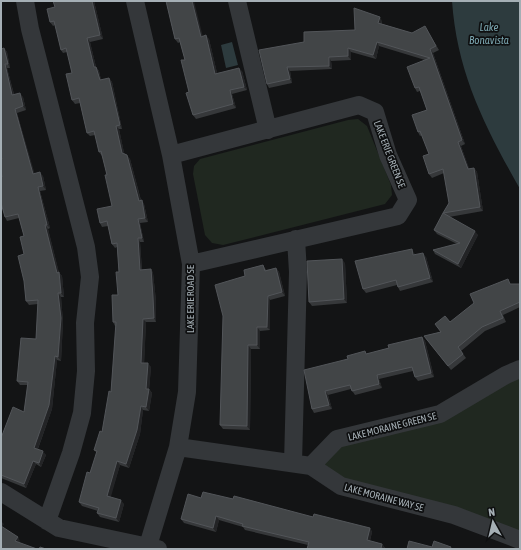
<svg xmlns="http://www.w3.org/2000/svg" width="521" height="550" font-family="'Asap Condensed',sans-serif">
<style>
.green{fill:#202820}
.water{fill:#2d3b3e}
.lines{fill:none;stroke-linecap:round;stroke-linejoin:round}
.minor{stroke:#34373a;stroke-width:18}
.wall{fill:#36383a}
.shaded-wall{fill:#232426}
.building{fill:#424547;stroke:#525559}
.labels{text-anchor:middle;stroke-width:3.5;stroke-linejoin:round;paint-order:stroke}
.street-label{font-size:10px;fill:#a5afb5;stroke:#0e0f10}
.water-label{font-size:11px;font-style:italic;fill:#7ca7b1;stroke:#0e0f10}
</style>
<rect width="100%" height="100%" fill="#131415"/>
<path class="green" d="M358 119 367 126 391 185 392 195 385 204 223 245 212 243 205 235 193 174 194 166 200 159 348 120Z
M520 369V540L341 486 311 466 337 439 440 414Z"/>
<path class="water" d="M452 1H520V189C485 127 457 73 452 1Z
M232 42 238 65 226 68 221 45Z"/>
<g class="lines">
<path class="minor" d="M25 1 30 29 86 247 90 277 85 323 86 371 82 413 71 453 47 521
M135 1 171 155 191 264 187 392 178 447 147 549
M237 1 268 130
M171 155 359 105 375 112 388 155 408 200 398 216 191 264
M178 447 311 466 341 486 454 515 520 540
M293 463 298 272 296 239
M311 466 337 439 440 414 506 375 520 369
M1 492 59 528 158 549"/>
</g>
<path class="wall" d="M53 1H94L103 39 90 42 96 67 99 71 101 80 109 78 112 82 122 129H119L124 153 130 159 141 200 144 204 148 222 140 223 144 242H140L142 270 151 269 153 273 156 301V322H146L144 363 151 367 149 389 152 393 149 411 143 410 140 434 129 468 120 465 110 497 124 504 119 522 100 517 97 513 98 511 82 506 79 502 90 473 97 453 94 450 102 432 111 392 116 326H115L113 322 118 295 119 272 117 247 115 248 112 244 108 226 102 227 100 223 112 206 107 175 102 155V156L99 152 95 135 90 136 87 133 80 103 75 104 72 100V73L67 52 63 53 61 50 55 25 53 26 50 22 55 7Z
M166 1 203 36 209 39 217 73 242 71 247 90 232 94 236 108 196 119 193 115 189 92 185 60 180 42 178 43 175 39Z
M382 21V24L412 33 427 30 439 50 433 53 465 144 461 146 469 169 474 168 477 172 483 211 449 217 478 235 461 268 435 254 433 250 457 244 437 234 434 230 449 203 444 173 432 178 429 174V154L422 135 420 136 418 132 427 110 420 91 417 92 415 88 425 60 379 46 376 59 351 52V60L331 61 332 69 290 71 292 83 269 88 267 84 304 42 355 30Z
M4 48 7 52 10 68H7L14 94 23 97 26 110 17 113 34 174 43 176 46 190 40 191 50 228 48 229 59 273 62 276 64 297H61L63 322 61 361 57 360 52 409 38 449 46 455 41 467 36 464 26 488 1 478V438L24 412 28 385H20L17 381 36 339 38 304 29 305 26 301 24 236 19 218 7 221 5 217 2 159 1 49Z
M414 253 415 255 426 257 433 282 400 291 397 285 366 293 363 289Z
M345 263 347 303 312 306 309 302Z
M263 265 266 270 276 268 279 272 285 296 270 300V330L260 331V349H251L250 430 223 429 220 425 245 276Z
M511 284H520V307L503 315 506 322 485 331 461 351 466 358 451 370 424 336 440 332 450 322Z
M422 337 425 341 434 377 418 381 415 377 413 371 379 379 382 388 355 395 351 389 328 395 332 409 314 413 312 409 348 359 389 348Z
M201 498 313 517 370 528 372 532 370 541 382 544 385 548 308 545 245 530 243 527 219 520 216 532 184 523 181 519Z"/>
<path class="shaded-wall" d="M92 1H94L103 39 100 35Z
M192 1H194L204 41 201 37Z
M380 17 382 21 381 27 378 23Z
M206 35 209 39 218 77 215 74Z
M87 38 90 42 97 71 94 67Z
M377 42 379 46 376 59 373 55Z
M4 48 7 52 10 68 8 64Z
M348 48 351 52V60L348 56Z
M430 49 433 53 465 144 462 140Z
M329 57 331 61 332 69 329 66Z
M5 64 7 68 15 99 12 95Z
M96 67 99 71 102 84 100 80Z
M287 67 290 71 292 83 290 79Z
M239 68 242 71 247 90 244 87Z
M109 78 112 82 122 129 120 125Z
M230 90 232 94 236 108 233 104Z
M20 93 23 97 26 110 23 106Z
M15 109 17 113 36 178 33 174Z
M116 126 119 129 125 157 122 153Z
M458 142 461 146 471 173 468 169Z
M127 155 130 159 142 205 139 201Z
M474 168 477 172 483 211 480 207Z
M40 172 43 176 46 190 43 186Z
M38 187 40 191 50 228 47 225Z
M142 200 144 204 148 222 145 218Z
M138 219 140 223 144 242 142 238Z
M45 225 48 229 59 273 62 276 64 297 61 293 57 273Z
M475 231 478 235 461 268 458 264Z
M138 238 140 242 142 274 140 270Z
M412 249 414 253 416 259 413 255Z
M423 253 426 257 433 282 430 278Z
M342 259 345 263 347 303 344 299Z
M276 268 279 272 285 296 282 292Z
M151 269 153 273 156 301V322L154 318Z
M58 293 61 297 63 322 61 361 58 357Z
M268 296 270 300V330L267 327Z
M143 319 146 322 144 367 141 363Z
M257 327 260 331V349L257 345Z
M422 337 425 341 434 377 431 373Z
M248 345 251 349 250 430 247 426Z
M55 356 57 360 52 409 37 451 34 448Z
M148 363 151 367 149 391V389L152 393 149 411 146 407V389Z
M377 375 379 379 382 388 379 384Z
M325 391 328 395 332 409 329 405Z
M141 406 143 410 140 434 129 468 126 464Z
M43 451 46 455 41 467 39 463Z
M33 461 36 464 26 488 24 484Z
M117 461 120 465 110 500 107 496Z
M121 500 124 504 119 522 116 518Z
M216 516 219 520 216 532 213 528Z
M1 521 4 524 1 529Z
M370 528 372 532 369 544 367 540Z
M18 537 20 541 18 545 15 541Z
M382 544 385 548 384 549 381 548Z"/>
<path class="building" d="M53 1H92L100 35 87 38 94 67H96L100 80 109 78 120 125 116 126 122 153 127 155 139 201 142 200 145 218 138 219 142 238H138L140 270 151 269 153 297 154 318 143 319 141 363H148L146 389H149L146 407 141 406 137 430 126 464 117 461 107 496 121 500 116 518 97 513 99 508 79 502 87 472 90 473 97 451 94 450 100 431 102 432 109 391 111 392 116 322H113L112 295H118L116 272H119L117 243 112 244 107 221 100 223 97 209 112 206 105 175H107L101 151 99 152 94 131 87 133 79 98 72 100 66 74 72 73 66 48 61 50 54 21 50 22 47 9 55 7Z
M166 1H192L201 37 206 35 215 74 239 68 244 87 230 90 233 104 193 115 186 93 189 92 181 60H185L179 38 175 39Z
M354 8 380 17 378 23 412 33 425 26 436 46 430 49 462 140 458 142 468 169 474 168 480 207 443 213 449 203 443 169 429 174 423 156 429 154 420 131 418 132 412 115 427 110 419 87 415 88 407 67 430 58 377 42 373 55 348 48V56L329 57V66L287 67 290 79 267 84 259 50 304 42V32L355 30Z
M4 48 8 64H5L12 95 20 93 23 106 15 109 33 174 40 172 43 186 38 187 47 225H45L57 273 59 272 61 293H58L61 318 58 357 55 356 49 405 34 448 43 451 39 463 33 461 24 484 1 475V438L13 407 24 412 28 382 17 381 21 338 36 339 38 300 26 301 24 281 18 256 24 254 20 237 24 236 18 214 5 217 1 203V177H2L1 171V159H2L1 156V49Z
M443 213 475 231 458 264 433 250 460 243 434 230Z
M412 249 413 255 423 253 430 278 398 287 396 280 363 289 355 261Z
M342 259 344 299 309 302 307 261Z
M263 265 265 271 276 268 282 292 268 296 267 327H257V345H248L247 426 220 425 223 316 215 285 245 276 244 270Z
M508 279 510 284H520V302L500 311 503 318 482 327 458 347 463 354 448 366 424 336 441 332 435 324 445 316 450 322 474 303 470 294Z
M422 337 431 373 415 377 412 367 377 375 379 384 352 391 350 385 325 391 329 405 312 409 304 370 348 359 347 356 365 351 366 354 389 348 388 345Z
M203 492 233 499 234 496 313 517 314 514 370 528 367 540 382 544 381 548 385 549H307L309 542 242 526 243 524 216 516 213 528 181 519 188 494 201 498Z
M1 526 18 537 15 541 37 549H1Z
M409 541 432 547 434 541 451 547 450 549H407Z
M40 547 46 549H39Z"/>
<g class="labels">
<g class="street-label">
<text transform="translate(390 154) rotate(69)" y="4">LAKE ERIE GREEN SE</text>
<text transform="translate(190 299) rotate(-90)" y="4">LAKE ERIE ROAD SE</text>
<text transform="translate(392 426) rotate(-14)" y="4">LAKE MORAINE GREEN SE</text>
<text transform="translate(384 497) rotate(15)" y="4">LAKE MORAINE WAY SE</text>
</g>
<g class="water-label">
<text x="489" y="31">Lake<tspan x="489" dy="13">Bonavista</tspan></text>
</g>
</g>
<rect width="521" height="550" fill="none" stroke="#a5afb5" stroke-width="4"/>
<g transform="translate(493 522) rotate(352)" stroke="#0e0f10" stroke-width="3" paint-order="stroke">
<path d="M0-3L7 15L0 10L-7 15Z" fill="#a5afb5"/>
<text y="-6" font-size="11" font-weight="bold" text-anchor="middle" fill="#a5afb5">N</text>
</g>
</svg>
